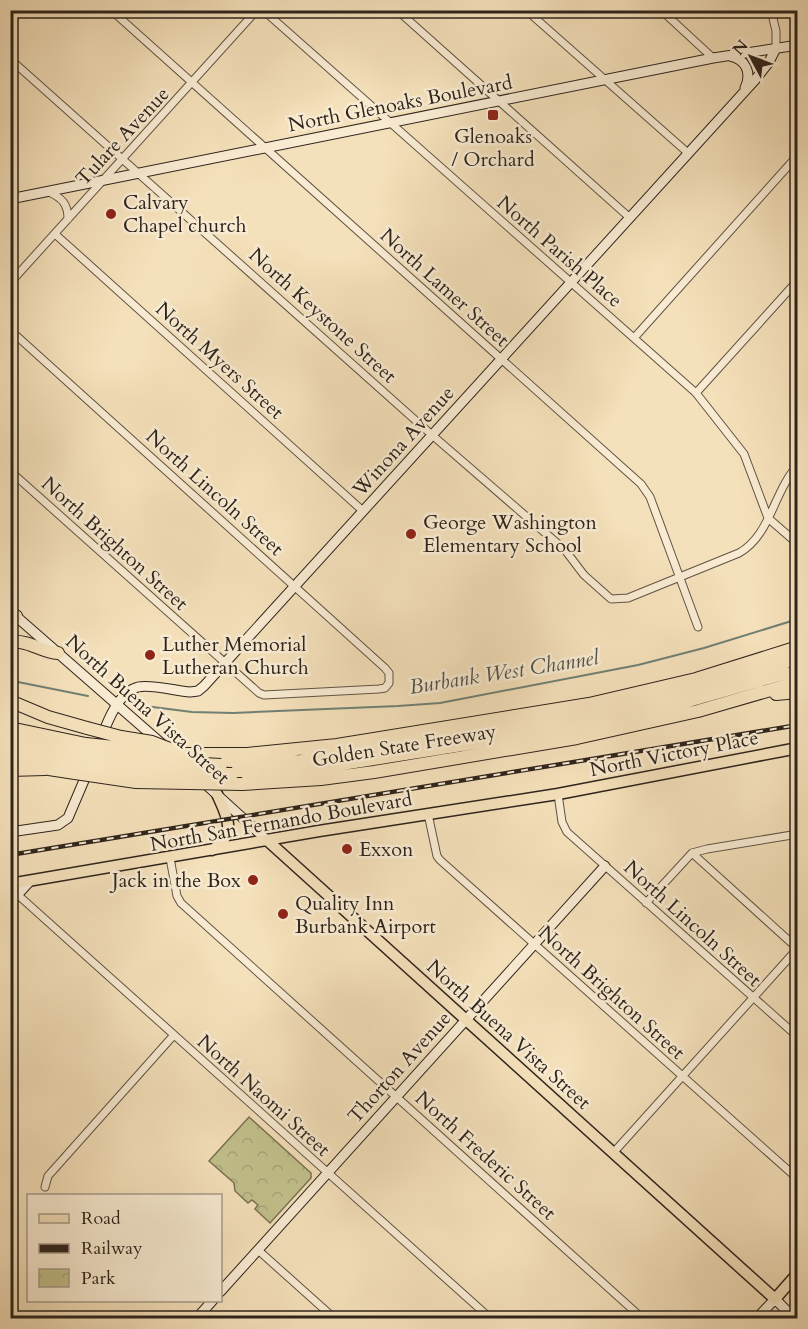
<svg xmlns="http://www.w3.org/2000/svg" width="808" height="1329" font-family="Cardo,serif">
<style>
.park{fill:url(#park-crowns);stroke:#787254;stroke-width:1.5}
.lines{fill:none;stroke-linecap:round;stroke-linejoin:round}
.stream{stroke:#708075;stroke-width:2}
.street-casing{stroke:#605344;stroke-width:9}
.secondary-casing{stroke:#2e241c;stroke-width:11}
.primary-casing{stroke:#2e241c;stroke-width:13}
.highway-casing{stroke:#2e241c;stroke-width:14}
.street{stroke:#f8ebd2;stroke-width:7}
.secondary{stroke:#f8ebd2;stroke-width:9}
.primary{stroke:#f4e0ba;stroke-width:10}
.highway{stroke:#f4e0ba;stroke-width:12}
.rail-casing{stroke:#2e241c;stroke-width:4.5}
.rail{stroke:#f8ebd2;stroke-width:2;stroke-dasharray:7;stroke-linecap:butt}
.highway-bridge-casing{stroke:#2e241c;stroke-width:14;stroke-linecap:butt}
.highway-bridge{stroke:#f4e0ba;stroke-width:12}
.poi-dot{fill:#8f2418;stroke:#f8ebd2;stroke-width:2}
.labels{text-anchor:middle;stroke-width:5;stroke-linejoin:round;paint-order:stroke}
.street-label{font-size:20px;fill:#2e241c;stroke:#f8ebd2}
.poi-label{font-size:20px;fill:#2e241c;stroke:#f8ebd2;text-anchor:start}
.water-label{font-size:21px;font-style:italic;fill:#4f5249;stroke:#f8ebd2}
</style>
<defs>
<pattern id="park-crowns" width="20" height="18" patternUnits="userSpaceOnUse" patternTransform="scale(1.5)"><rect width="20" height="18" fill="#c2c08b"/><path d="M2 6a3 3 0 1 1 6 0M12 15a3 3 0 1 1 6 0" fill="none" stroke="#a7a577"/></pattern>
</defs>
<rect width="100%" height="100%" fill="#f4e0ba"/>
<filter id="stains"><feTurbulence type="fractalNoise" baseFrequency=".00333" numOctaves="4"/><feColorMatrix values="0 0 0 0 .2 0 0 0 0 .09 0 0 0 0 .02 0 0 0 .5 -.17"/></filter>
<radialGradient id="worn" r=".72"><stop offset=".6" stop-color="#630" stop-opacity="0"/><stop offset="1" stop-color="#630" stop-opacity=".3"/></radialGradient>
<path class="park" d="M249 1117 311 1173V1178L270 1223 255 1209 258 1205 252 1200 248 1203 235 1191 234 1183 209 1161Z"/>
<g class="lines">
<path class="stream" d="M18 682 88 696
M137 705 192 712 233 713 398 706 440 703 638 665 704 648 798 619"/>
<g class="street-casing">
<path id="street" d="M111 10 641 484 650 497 698 627
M263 10 696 393 744 454 768 518 798 544
M397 10 630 218
M526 10 688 153
M661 10 713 58
M771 10 776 31V48
M10 59 432 435 565 550 584 575 611 599 628 598 739 553C771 535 773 492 798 465
M49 192C62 198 68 204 68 219
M55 234 363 511
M10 283 257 10
M10 330 385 668 389 673V683L385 688 379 689 264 695 259 693 10 471
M634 338 798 155
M696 393 798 280
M558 794 562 822 567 832 798 1037
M428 814 437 856 440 860 798 1179
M692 853 797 948
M170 858 177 896 181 903 642 1318
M18 895 490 1318
M646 903 692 853 707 849 798 834
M614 1152 798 948
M45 1187 48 1176 173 1036
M258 1250 334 1318"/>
</g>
<g class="secondary-casing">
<path id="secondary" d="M730 56C746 59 752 73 745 88
M10 199 713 58 798 45
M10 611 162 744
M102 736C108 720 119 692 138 687 151 684 176 691 190 692L198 691 204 686 755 80 769 62 776 48
M203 782 268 841
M10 832 58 825 68 818 88 771
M10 903 30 881
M220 1292 605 866
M197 1318 213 1300
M757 1318 775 1299 794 1318"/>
</g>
<g class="primary-casing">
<path id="primary" d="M268 841 775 1299 798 1273
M212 850C238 834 227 816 217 794
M10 884 319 831 558 794 798 748"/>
</g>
<g class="highway-casing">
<path id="highway" d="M10 623 16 616
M10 642C31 640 40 652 58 653
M776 694 798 692
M10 701 48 717 87 728
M10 728 86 744
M10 738 83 754
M10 749 79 763
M183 754H247L337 745 589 704 696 679 798 647
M20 760 49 769 75 773
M221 765 301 761 629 706 702 687 798 658
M10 770 45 769
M232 774H255L323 767 576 727 660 709 786 673 798 677
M242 784 321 779 374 772 577 738 698 711 798 682"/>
</g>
<use href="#street" class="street"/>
<use href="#secondary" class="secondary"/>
<use href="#primary" class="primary"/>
<use href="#highway" class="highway"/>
<g class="rail-casing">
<path id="rail" d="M10 855 798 725"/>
</g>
<use href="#rail" class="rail"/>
<g class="highway-bridge-casing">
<path id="highway-bridge" d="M87 728 121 737 152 742 183 754
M86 744 170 753
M83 754 129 760 221 765
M79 763 143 771 232 774
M75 773 136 782 242 784"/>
</g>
<use href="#highway-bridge" class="highway-bridge"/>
</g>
<g class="poi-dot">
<rect x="487" y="109" width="12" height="12" rx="3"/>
<circle cx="111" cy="214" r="6"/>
<circle cx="411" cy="534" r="6"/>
<circle cx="150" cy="655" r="6"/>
<circle cx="347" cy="849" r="6"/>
<circle cx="253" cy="880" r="6"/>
<circle cx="283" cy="914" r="6"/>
</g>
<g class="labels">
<g class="street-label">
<text transform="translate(400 103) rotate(-11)" y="7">North Glenoaks Boulevard</text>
<text transform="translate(122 136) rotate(-47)" y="7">Tulare Avenue</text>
<text transform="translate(560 251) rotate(41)" y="7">North Parish Place</text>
<text transform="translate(445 287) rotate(42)" y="7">North Lamer Street</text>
<text transform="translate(323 315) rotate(42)" y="7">North Keystone Street</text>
<text transform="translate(220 360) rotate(42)" y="7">North Myers Street</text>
<text transform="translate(403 441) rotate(-48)" y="7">Winona Avenue</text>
<text transform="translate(215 492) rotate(42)" y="7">North Lincoln Street</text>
<text transform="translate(115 543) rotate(42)" y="7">North Brighton Street</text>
<text transform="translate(148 709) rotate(42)" y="7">North Buena Vista Street</text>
<text transform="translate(404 745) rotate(-9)" y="7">Golden State Freeway</text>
<text transform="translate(674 753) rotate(-11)" y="7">North Victory Place</text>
<text transform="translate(281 821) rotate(-10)" y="7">North San Fernando Boulevard</text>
<text transform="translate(693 923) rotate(42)" y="7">North Lincoln Street</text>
<text transform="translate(612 992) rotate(42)" y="7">North Brighton Street</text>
<text transform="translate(509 1034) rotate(42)" y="7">North Buena Vista Street</text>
<text transform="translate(399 1067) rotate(-48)" y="7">Thorton Avenue</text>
<text transform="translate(264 1095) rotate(42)" y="7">North Naomi Street</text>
<text transform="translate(486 1155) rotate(42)" y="7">North Frederic Street</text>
</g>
<g class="poi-label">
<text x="493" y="143" text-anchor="middle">Glenoaks<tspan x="493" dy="23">/ Orchard</tspan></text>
<text x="123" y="209">Calvary<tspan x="123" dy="23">Chapel church</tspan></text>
<text x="423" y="529">George Washington<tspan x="423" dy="23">Elementary School</tspan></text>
<text x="162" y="651">Luther Memorial<tspan x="162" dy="23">Lutheran Church</tspan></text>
<text x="359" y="856">Exxon</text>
<text x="241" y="887" text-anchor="end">Jack in the Box</text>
<text x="295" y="910">Quality Inn<tspan x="295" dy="23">Burbank Airport</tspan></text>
</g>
<g class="water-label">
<text transform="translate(504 672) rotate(-9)" y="7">Burbank West Channel</text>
</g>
</g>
<rect width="808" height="1329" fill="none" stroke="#f4e0ba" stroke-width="36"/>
<rect x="12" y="12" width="784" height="1305" fill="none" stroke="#2e241c" stroke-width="3"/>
<rect x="18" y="18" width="772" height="1293" fill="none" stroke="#2e241c" stroke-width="1.5"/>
<rect x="27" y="1194" width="195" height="108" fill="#f8ebd2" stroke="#a79b89" stroke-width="1.5"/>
<rect x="39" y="1214" width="30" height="9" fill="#f4e0ba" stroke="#a79b89" stroke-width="1.5"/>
<text x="81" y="1224" font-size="18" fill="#2e241c">Road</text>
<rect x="39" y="1244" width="30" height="9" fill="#2e241c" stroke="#a79b89" stroke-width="1.5"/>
<text x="81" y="1254" font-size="18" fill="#2e241c">Railway</text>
<rect x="39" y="1269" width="30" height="18" fill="url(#park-crowns)" stroke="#a79b89" stroke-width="1.5"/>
<text x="81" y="1284" font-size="18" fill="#2e241c">Park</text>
<g transform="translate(751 57) rotate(311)" stroke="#f8ebd2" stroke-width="4.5" paint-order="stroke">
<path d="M0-4.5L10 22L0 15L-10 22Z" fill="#2e241c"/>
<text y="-9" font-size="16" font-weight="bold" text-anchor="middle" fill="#2e241c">N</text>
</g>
<rect width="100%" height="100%" filter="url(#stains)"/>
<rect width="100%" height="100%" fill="url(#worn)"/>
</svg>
